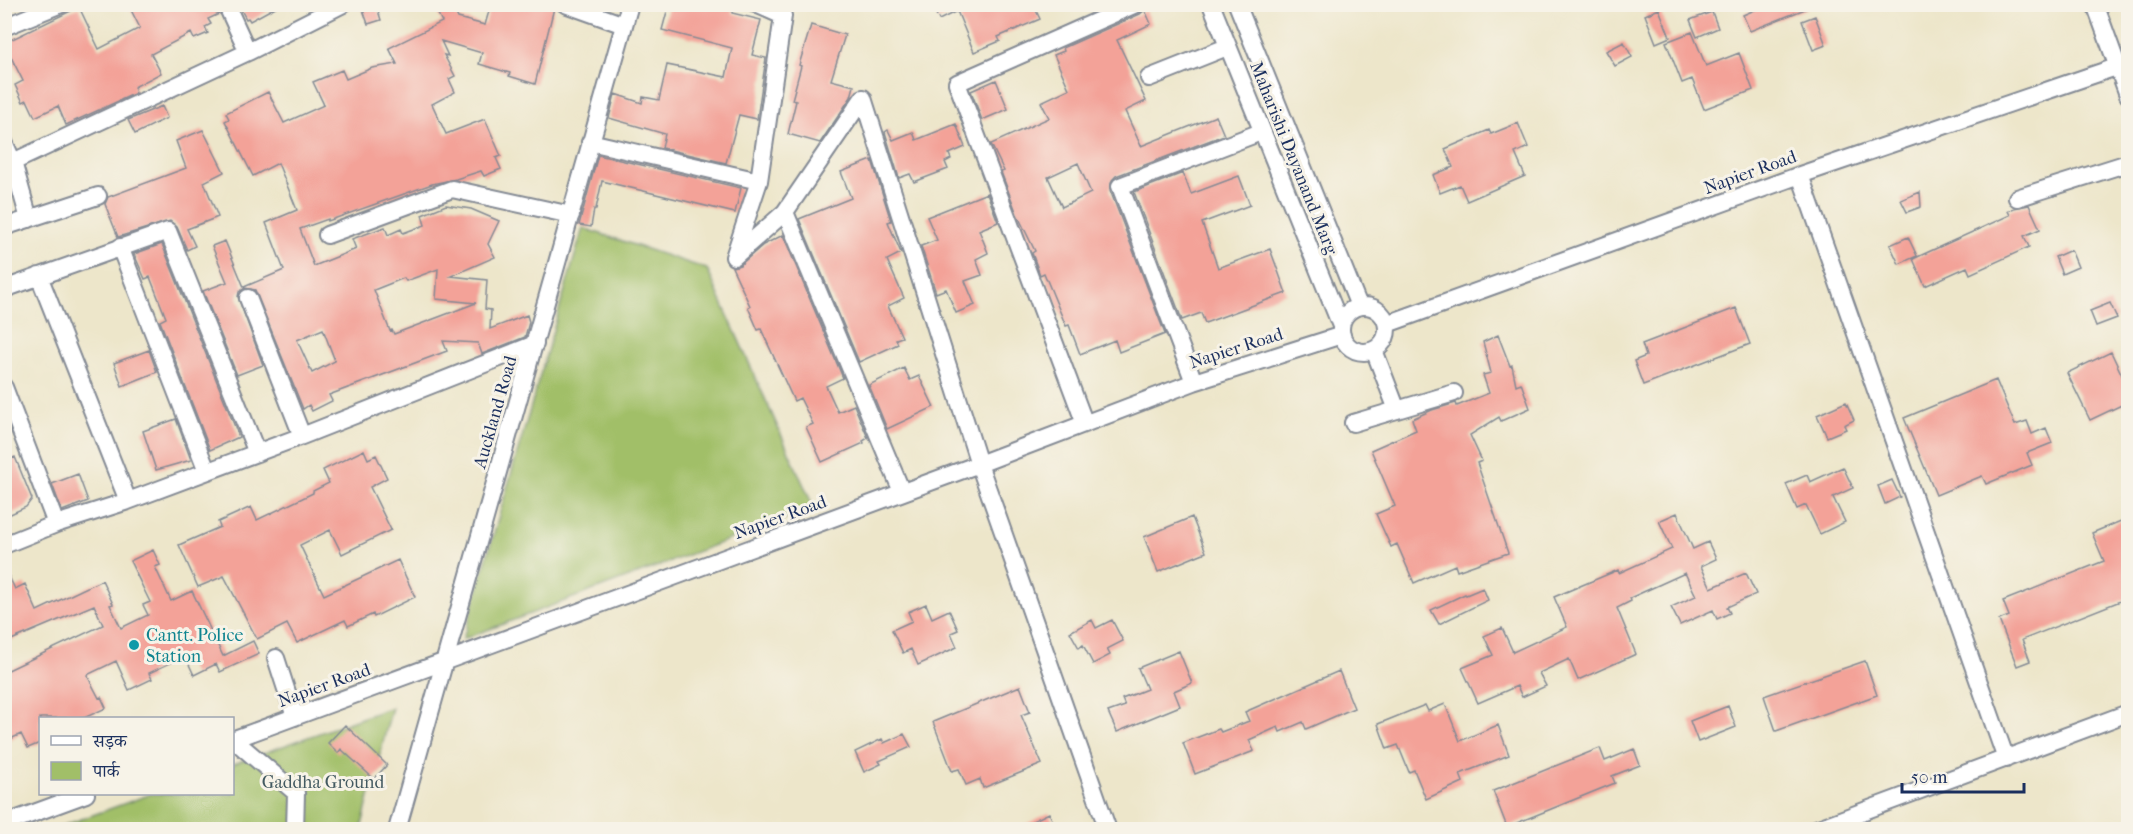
<svg xmlns="http://www.w3.org/2000/svg" width="2133" height="834" font-family="'IM FELL French Canon','Noto Serif Devanagari',serif">
<style>
.green{fill:#a1bf68;stroke:#5e7763;stroke-width:1.5}
.building{fill:#f3a298;fill-rule:evenodd}
.lines{fill:none;stroke-linecap:round;stroke-linejoin:round}
.minor-casing{stroke:#848a94;stroke-width:20}
.minor{stroke:#fff;stroke-width:16}
.culture-dot{fill:#0f9aa8;stroke:#f7f3e8;stroke-width:2}
.labels{text-anchor:middle;stroke-width:6;stroke-linejoin:round;paint-order:stroke}
.street-label{font-size:18px;fill:#1b2f5e;stroke:#f7f3e8}
.culture-label{font-size:18px;fill:#0d838f;stroke:#f7f3e8;text-anchor:start}
.park-label{font-size:18px;fill:#435a61;stroke:#f7f3e8}
</style>
<rect width="100%" height="100%" fill="#f7f3e8"/>
<filter id="ink" filterUnits="userSpaceOnUse"><feTurbulence type="fractalNoise" baseFrequency=".0167" numOctaves="2"/><feDisplacementMap in="SourceGraphic" scale="12" xChannelSelector="R" yChannelSelector="G"/><feConvolveMatrix kernelMatrix="1 2 1 2 8 2 1 2 1" color-interpolation-filters="sRGB"/></filter>
<filter id="wash" filterUnits="userSpaceOnUse"><feTurbulence type="fractalNoise" baseFrequency=".008" numOctaves="4" result="noise"/><feDisplacementMap in="SourceGraphic" scale="24" xChannelSelector="R" yChannelSelector="G"/><feGaussianBlur stdDeviation="1.35" result="paint"/><feColorMatrix in="noise" values="0 0 0 0 0 0 0 0 0 0 0 0 0 0 0 0 0 1.4 0 .05"/><feComposite in="paint" operator="in"/></filter>
<g filter="url(#wash)">
<rect width="100%" height="100%" fill="#ede6ca"/>
<path class="green" d="M583 228 707 269 814 508 463 639Z
M392 707 361 829 51 830 151 794H232L233 764Z"/>
<g id="blocks">
<path class="building" d="M128 4H216L219 14 208 19 211 24 205 27 208 33 194 39 191 33 151 54 161 73 134 87 136 93 66 125 58 106 35 117 27 100 23 102 15 85 23 81 4 43 79 7 99 49 140 28Z
M281 4 250 21 248 18 246 19 238 4Z
M361 4H376L381 20 368 24Z
M433 4H451L458 18 485 25 491 4H555L535 84 509 76 510 73 479 64 482 53 441 41 448 56 444 55 455 76 449 79 455 92 432 104 446 134 485 119 501 156 496 158 501 169 484 176 481 171 456 179 432 184 328 221V219L300 229 314 266 356 249 352 239 385 227 388 235 401 229 403 233 425 225 422 215 446 205 471 209 499 221 488 244 495 257 451 276 487 280 485 309 491 310 490 329 527 315 529 322 525 337 482 354 478 343 443 341 447 351 329 395 332 401 312 411 309 405 303 409 255 290 245 288 239 292 238 297 263 365 237 375 203 291 227 282 212 246 225 241 244 287 284 270 266 223 297 210 278 163 253 176 225 121 229 119 226 113 268 92 284 123 324 105 313 82 342 70 346 79 372 68 397 64 389 48 442 22ZM438 269 436 299 476 303 394 334 392 330 390 331 374 290 404 278 406 281ZM323 329 335 361 312 373 297 340Z
M669 4H722L733 8 732 13 761 20 752 55 766 58 757 119 739 115 726 163 662 148 665 134 609 118 615 94 642 103 643 97 659 100 667 65 726 77 732 48 662 30Z
M931 4H1033L1040 19 998 37 1000 41 974 52 957 11 939 20Z
M1755 4H1815V5L1750 31 1743 15 1757 9Z
M1659 9 1670 37 1656 43 1645 15Z
M1145 10 1151 24 1117 40 1146 101 1125 111 1141 146 1216 116 1224 135 1116 176 1112 180 1110 190 1165 334 1119 352 1115 340 1080 354 1069 325 1066 326 1044 273 1040 275 1032 253 1035 251 1017 214 1001 172 1004 171 991 144 1049 118 1041 102 1069 89 1054 55 1064 51 1063 48 1140 14ZM1078 163 1091 193 1062 207 1048 177Z
M1712 12 1718 28 1697 37 1690 20Z
M1815 16 1826 45 1813 50 1802 21Z
M811 25 845 35 831 80 854 86 851 97 820 143 788 134 796 101 792 100 801 66 799 65Z
M1692 32 1706 66 1739 53 1753 90 1704 109 1692 79 1682 83 1666 42Z
M1624 42 1632 57 1615 66 1606 51Z
M996 80 1008 109 982 120 971 91Z
M162 106 167 118 135 134 128 120Z
M1518 123 1528 147 1515 153 1525 176 1467 201 1460 185 1440 193 1433 175 1453 167 1445 149 1489 130 1491 134Z
M956 124 965 147 949 154 951 159 945 162 948 169 914 182 910 174 899 178 885 132 888 130 893 140 913 132 916 140Z
M203 130 224 172 204 182 218 217 187 229 195 246 187 250 177 227 170 221 118 237 105 204 108 197 186 168 176 141Z
M598 155 741 188 735 213 602 181 596 209H594L591 227 579 225Z
M872 160 891 221 888 222 901 253 887 260 904 298 888 306 902 337 896 339 898 344 859 362 799 219 851 198 841 172Z
M1183 173 1191 194 1239 176 1250 205 1202 223 1218 268 1270 249 1286 293 1205 323 1201 313 1182 320 1134 192Z
M1920 192 1921 207 1907 212 1901 200Z
M987 193 998 222 979 230 988 253 976 259 982 275 965 281 975 305 956 313 946 289 936 293 921 246 937 240 927 217Z
M2029 205 2040 229 2024 236 2029 247 1970 274 1967 267 1925 286 1913 259 2010 215 2008 211 2014 208Z
M783 235 843 378 826 386 838 412 854 405 868 438 863 441 864 443 822 462 806 427 813 424 800 398 794 401 761 329 758 330 748 307 750 306 732 267 740 265 763 245Z
M1908 237 1917 256 1899 264 1890 245Z
M162 244 239 437 210 450 160 321 166 318 150 277 145 279 134 254Z
M2071 250 2078 267 2062 274 2055 257Z
M2110 303 2117 318 2096 326 2090 311Z
M1736 308 1750 344 1643 385 1634 361 1646 356 1642 344Z
M1498 335 1510 366 1512 365 1516 385 1521 383 1530 408 1501 421 1499 417 1470 435 1482 461 1477 463 1508 553 1457 571 1455 565 1414 583 1397 544 1391 547 1376 514 1395 506 1371 450 1416 430 1412 419 1432 410 1456 403 1457 406 1489 393 1483 375 1491 373 1483 342Z
M149 350 157 372 122 386 114 363Z
M2111 352 2128 388V402L2090 420 2067 373Z
M904 368 910 380 919 376 934 407 887 429 869 385Z
M1996 380 2015 425 2027 421 2032 434 2046 428 2052 443 2027 453 2032 465 1986 484 1982 476 1936 495 1904 418Z
M1846 402 1854 420 1844 425 1846 429 1827 437 1817 415Z
M176 419 191 460 156 470 143 431Z
M364 450 368 459 376 455 387 478 370 487 391 530 342 554 330 530 300 545 324 595 398 560 415 597 374 617 373 614 348 626 345 620 297 643 287 624 257 639 224 576 198 587 179 545 220 527 218 522 251 507 257 520 313 493V491L329 483 323 470Z
M15 457 32 499 26 507 4 517V462Z
M1843 467 1853 488 1833 497 1845 522 1820 534 1806 505 1797 509 1786 484 1807 475 1810 482Z
M78 474 88 501 62 511 52 484Z
M1892 480 1900 497 1885 504 1878 486Z
M1677 513 1693 549 1708 542 1716 559 1701 566 1711 588 1746 573 1756 594 1727 607 1730 613 1717 619 1713 610 1680 625 1671 607 1696 596 1685 573 1630 598 1631 601 1617 608 1636 654 1578 680 1569 659 1539 673 1546 686 1522 697 1517 686 1478 703 1462 668 1493 655 1484 636 1502 628 1513 652 1567 627 1554 597 1618 570 1619 573 1672 549 1659 521Z
M1192 517 1206 552 1158 572 1144 537Z
M2128 518V598L2022 640 2030 661 2017 666 1999 620 2009 616 2003 601 2104 561 2092 533Z
M153 550 160 565 155 567 171 601 192 591 223 656 253 641 259 654 220 672 216 664 194 675 185 656 149 673 152 679 129 690 116 661 87 675 99 698 101 697 106 708 84 718H40V743L28 748 21 734 4 742V672L103 625 94 605 4 643V566L15 589 25 584 37 611 102 580 113 604 110 605 121 628 148 615 143 605 150 602 130 561Z
M1483 588 1488 600 1439 624 1431 610 1465 594 1466 595Z
M926 604 932 618 949 610 958 630 951 633 957 647 918 665 911 649 903 653 892 630 912 621 908 612Z
M1092 620 1096 628 1112 620 1123 641 1107 649 1110 655 1093 664 1083 645 1079 648 1070 632Z
M1179 651 1192 683 1174 691 1180 706 1117 732 1108 712 1125 706 1122 699 1147 689 1138 668Z
M1865 661 1877 695 1776 731 1764 696Z
M1339 671 1354 708 1306 729 1303 722 1280 732 1278 727 1249 740 1254 751 1195 774 1183 743 1219 729 1221 732 1249 721 1245 712Z
M1020 686 1030 712 1021 715 1042 764 983 788 980 779 966 785 959 769 952 771 933 722Z
M1445 704 1460 741 1498 725 1509 755 1460 774 1463 782 1426 799 1414 770 1409 772 1398 745 1387 749 1378 724 1425 705 1428 711Z
M1728 706 1736 727 1698 742 1690 721Z
M345 725 387 765 374 779 341 749 338 753 328 743Z
M904 734 911 747 879 761 881 764 864 772 855 752 882 739 884 743Z
M1600 748 1605 761 1634 749 1640 765 1612 776 1615 783 1507 827 1493 791Z
M1049 813 1057 830H1014Z"/>
</g>
</g>
<g filter="url(#ink)">
<use href="#blocks" fill-opacity="0" stroke="#848a94" stroke-width="1.5"/>
<g class="lines">
<g class="minor-casing">
<path id="minor" d="M226 4 248 52
M565 4 624 25
M756 4 783 16 759 181 734 257 785 212 863 98
M1211 4 1341 326
M1237 4 1359 306
M2095 4 2128 95
M4 27 61 4
M1149 78 1227 47
M863 98 979 464 1108 830
M4 142 13 162 29 219
M590 142 759 181
M13 162 248 52 343 4
M1800 175 2006 759
M2017 198 2128 163
M785 212 902 492
M4 227 98 196
M327 235 452 189 571 215
M120 247 207 471
M39 276 128 501
M4 289 168 231 257 453
M248 298 302 436
M1341 329a23 23 0 1 1 46 0a23 23 0 1 1-46 0Z
M1387 324 1800 175 2128 63
M1374 350 1397 410
M1194 382 1120 186 1261 132
M4 387 56 524
M1353 423 1454 393
M1085 424 957 83 1136 4
M4 545 56 524 128 501 302 436 535 344
M276 658 295 717
M233 739 296 793 295 830
M232 740 979 464 1194 382 1342 335
M4 824 86 794
M397 830 630 4
M1813 830 2128 713"/>
</g>
<use href="#minor" class="minor"/>
</g>
</g>
<circle class="culture-dot" cx="134" cy="645" r="6"/>
<g class="labels">
<g class="street-label">
<text transform="translate(1294 158) rotate(68)" y="6">Maharishi Dayanand Marg</text>
<text transform="translate(1750 172) rotate(-20)" y="6">Napier Road</text>
<text transform="translate(1236 348) rotate(-18)" y="6">Napier Road</text>
<text transform="translate(495 412) rotate(-74)" y="6">Auckland Road</text>
<text transform="translate(780 517) rotate(-20)" y="6">Napier Road</text>
<text transform="translate(324 685) rotate(-20)" y="6">Napier Road</text>
</g>
<g class="culture-label">
<text x="146" y="641">Cantt. Police<tspan x="146" dy="21">Station</tspan></text>
</g>
<g class="park-label">
<text x="323" y="788">Gaddha Ground</text>
</g>
</g>
<rect width="2133" height="834" fill="none" stroke="#f7f3e8" stroke-width="24"/>
<rect x="39" y="717" width="195" height="78" fill="#f7f3e8" stroke="#9fa5b1" stroke-width="1.5"/>
<rect x="51" y="736" width="30" height="9" fill="#ffffff" stroke="#9fa5b1" stroke-width="1.5"/>
<text x="93" y="747" font-size="18" fill="#1b2f5e">सड़क</text>
<rect x="51" y="762" width="30" height="18" fill="#a1bf68" stroke="#9fa5b1" stroke-width="1.5"/>
<text x="93" y="777" font-size="18" fill="#1b2f5e">पार्क</text>
<path d="M1902 783v9h122v-9" fill="none" stroke="#1b2f5e" stroke-width="3"/>
<text x="1911" y="783" font-size="18" fill="#1b2f5e" stroke="#f7f3e8" stroke-width="4.5" paint-order="stroke">50 m</text>
</svg>
